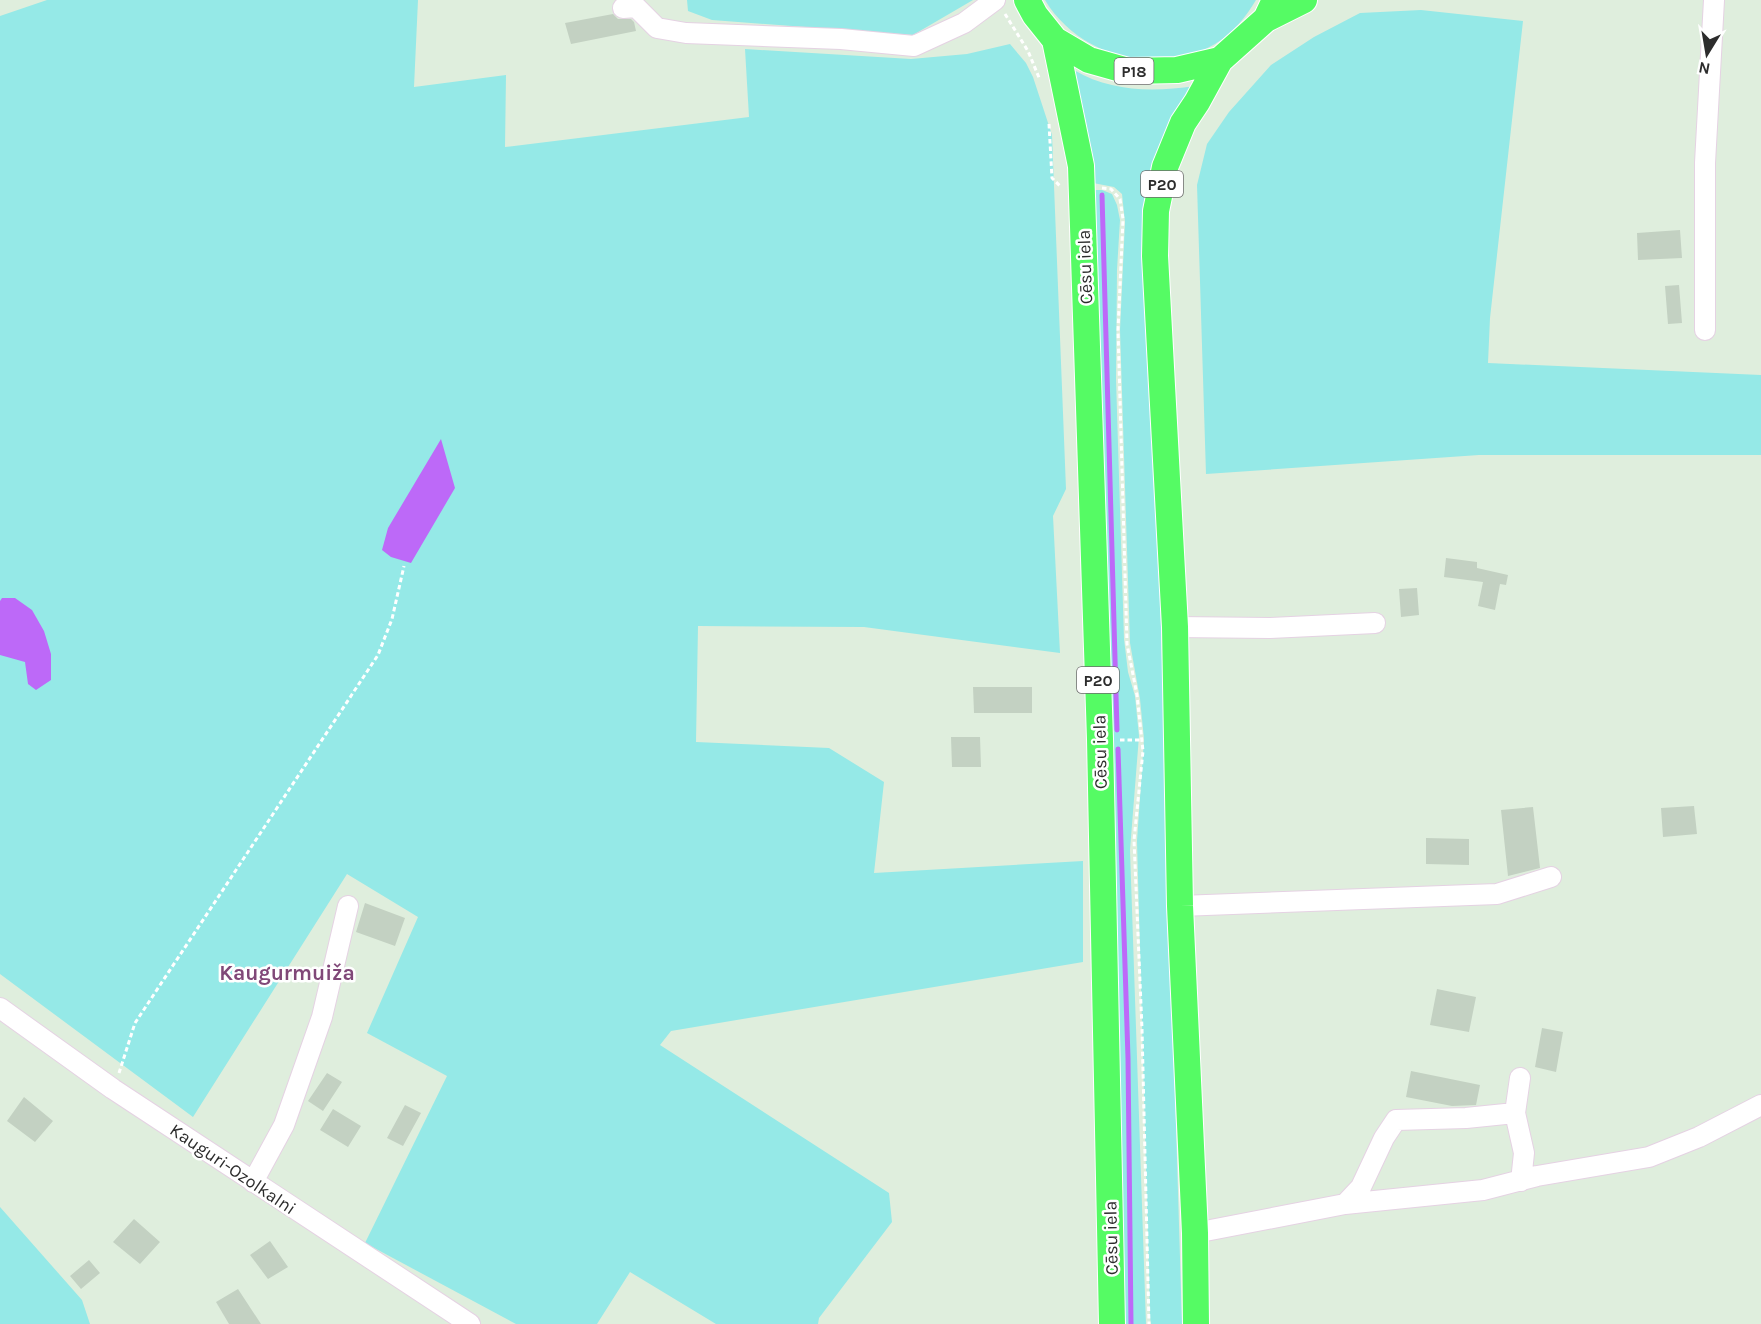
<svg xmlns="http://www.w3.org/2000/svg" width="1761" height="1324" font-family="Karla,sans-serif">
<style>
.green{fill:#95e9e7}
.water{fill:#bd69f8}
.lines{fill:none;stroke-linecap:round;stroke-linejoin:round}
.stream{stroke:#bd69f8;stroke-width:5}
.building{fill:#c3d1c2}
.minor-casing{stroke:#e5d2e3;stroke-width:22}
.major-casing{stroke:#fff;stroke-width:28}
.path{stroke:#fff;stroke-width:3;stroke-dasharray:4.5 3;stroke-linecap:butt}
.minor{stroke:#fff;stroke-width:20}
.major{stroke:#55fb64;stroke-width:26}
.labels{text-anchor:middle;stroke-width:5;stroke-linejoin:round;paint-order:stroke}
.shield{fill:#fff;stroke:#6b6b6b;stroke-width:1.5}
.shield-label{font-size:16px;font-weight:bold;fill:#2c2c2c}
.street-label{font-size:18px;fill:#2c2c2c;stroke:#fff}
.quarter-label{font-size:21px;font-weight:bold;fill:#804878;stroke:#fff}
</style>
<rect width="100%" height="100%" fill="#dfeedd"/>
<path class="green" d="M47 0H418L414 87 506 75 505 147 749 117 745 49 911 59 967 54 1010 44 1026 63 1033 77 1052 135 1066 489 1053 516 1060 653 864 627 698 626 696 742 829 748 884 782 874 873 1083 861V962L671 1031 660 1045 889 1193 892 1222 819 1318 818 1324H716L630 1272 597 1324H516L365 1243 447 1076 367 1033 418 917 347 874 193 1117 0 974V16Z
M687 0H973L913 35 712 20 688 11Z
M1045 0H1256C1246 17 1233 33 1215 44 1158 78 1078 56 1045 0Z
M1421 10 1523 21 1490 318 1488 363 1761 375V455H1479L1206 474 1197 185 1207 144 1229 112 1271 65 1314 37 1360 13Z
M1074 70C1111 92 1153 92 1195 86L1177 113 1157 151 1148 199 1182 1324H1151L1150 1317 1137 841 1144 739 1140 699 1130 643 1120 330 1125 222 1122 194 1114 187 1093 183 1086 123Z
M1093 190H1102L1112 194 1117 205 1120 220 1117 270 1116 379 1124 639 1128 672 1135 696 1139 736 1130 850 1146 1324H1123L1119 1032Z
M0 1207 82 1300 90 1324H0Z"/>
<path class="water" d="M441 439 455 488 411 563 391 557 382 550 388 528Z
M2 598H15L32 610 44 631 51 654V680L36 690 28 684 25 662 0 655V601Z"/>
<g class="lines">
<path class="stream" d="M1102 195 1117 730
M1118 749 1128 1058 1131 1324"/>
</g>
<path class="building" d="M613 14 618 19H631L634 22 636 31 571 44 565 23Z
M1680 230 1682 258 1638 260 1637 233Z
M1679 285 1682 323 1668 324 1665 286Z
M1446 558 1477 562V568L1508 575 1506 585 1500 584 1495 610 1478 606 1483 582 1444 577Z
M1417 588 1419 615 1401 617 1399 589Z
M973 687H1032V713H974Z
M951 737H980L981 767H952Z
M1694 806 1697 834 1663 837 1661 808Z
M1533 807 1540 868 1508 876 1501 810Z
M1426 838 1469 839V865L1426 864Z
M365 903 405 918 395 946 356 932Z
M1437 989 1476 997 1469 1032 1430 1025Z
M1542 1028 1563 1032 1556 1072 1535 1067Z
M1411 1071 1480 1085 1476 1105 1452 1106 1406 1097Z
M327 1073 342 1082 323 1111 308 1101Z
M24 1097 53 1121 35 1142 7 1121Z
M405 1105 421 1113 403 1146 387 1138Z
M333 1109 361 1126 348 1147 320 1130Z
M134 1219 160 1242 140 1264 113 1242Z
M270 1241 288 1267 268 1279 250 1255Z
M89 1260 100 1273 81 1289 70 1276Z
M238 1289 261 1324H229L216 1302Z"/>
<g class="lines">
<g class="minor-casing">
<path id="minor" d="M623 8 636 7 657 28 686 33 841 39 914 46 964 23 995 0
M1705 330V163L1714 0
M1175 627 1270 628 1375 623
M1180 906 1497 894 1551 877
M0 1008 113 1089 470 1324
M1515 1113 1524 1153 1521 1181
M253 1182 284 1125 322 1017 348 906
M1345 1204 1361 1187 1384 1138 1396 1120 1466 1118 1515 1113 1520 1078
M1195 1233 1345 1204 1483 1190 1537 1176 1649 1157 1699 1137 1761 1105"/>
</g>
<g class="major-casing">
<path id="major" d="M1027 0 1035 15 1055 40 1089 60 1128 71 1177 70 1220 60 1266 19 1275 0
M1266 19 1304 0
M1055 40 1081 166 1100 739 1112 1324
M1196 1324 1195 1233 1180 906 1175 627 1155 256 1156 211 1165 167 1183 123 1197 102 1220 60"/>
</g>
<path class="path" d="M1005 14 1028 51 1040 80
M1049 124 1052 178 1060 186
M1102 188 1111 189 1120 199 1123 219 1118 330 1127 644 1137 695 1143 751 1134 840 1142 1029 1149 1324
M1120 740H1142
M119 1073 135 1023 378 655 392 619 404 566"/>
<use href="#minor" class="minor"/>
<use href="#major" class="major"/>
</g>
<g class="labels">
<g class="shield">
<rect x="1114.5" y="58" width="39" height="26" rx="4.5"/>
<rect x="1141" y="171" width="42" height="26" rx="4.5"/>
<rect x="1077" y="667" width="42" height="26" rx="4.5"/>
</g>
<g class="shield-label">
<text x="1134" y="77">P18</text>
<text x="1162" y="190">P20</text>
<text x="1098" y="686">P20</text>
</g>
<g class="street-label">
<text transform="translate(1085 267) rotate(-92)" y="6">Cēsu iela</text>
<text transform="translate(1100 752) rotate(-91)" y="6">Cēsu iela</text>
<text transform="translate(233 1169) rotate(34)" y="6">Kauguri-Ozolkalni</text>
<text transform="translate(1111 1238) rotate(-91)" y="6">Cēsu iela</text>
</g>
<g class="quarter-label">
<text x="287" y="980">Kaugurmuiža</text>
</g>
</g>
<g transform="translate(1707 54) rotate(191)" stroke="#ffffff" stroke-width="4.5" paint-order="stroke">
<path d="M0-4.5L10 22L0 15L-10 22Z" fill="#2c2c2c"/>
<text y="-9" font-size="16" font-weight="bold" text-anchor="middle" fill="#2c2c2c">N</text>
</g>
</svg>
